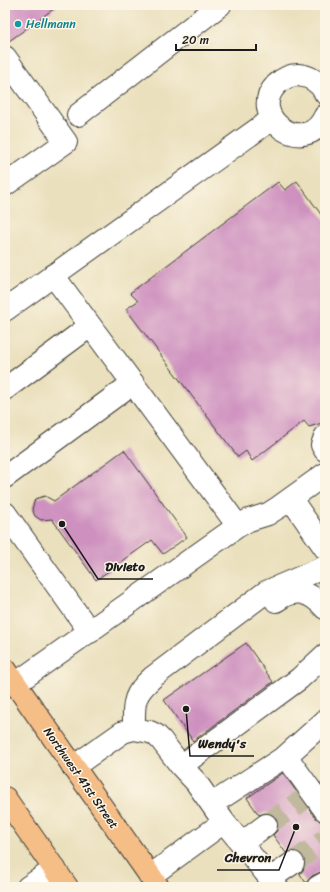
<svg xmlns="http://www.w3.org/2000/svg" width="330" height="892" font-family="Sriracha,sans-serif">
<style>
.building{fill:#ce90bf}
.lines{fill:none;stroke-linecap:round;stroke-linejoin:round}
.minor-tunnel{stroke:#c1b99d;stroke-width:22;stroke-dasharray:22 11;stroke-linecap:butt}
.minor-casing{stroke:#3b3934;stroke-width:24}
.major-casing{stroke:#3b3934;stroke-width:24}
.minor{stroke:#fff;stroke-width:22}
.major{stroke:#f6be87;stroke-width:22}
.culture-dot{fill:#0f9aa8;stroke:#fcf5e5;stroke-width:1.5}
.labels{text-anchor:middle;stroke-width:3;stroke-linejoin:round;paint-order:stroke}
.culture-label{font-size:12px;fill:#0d838f;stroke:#fcf5e5;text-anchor:start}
.street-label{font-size:12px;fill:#1c1c1c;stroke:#fcf5e5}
.leader{fill:none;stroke:#1c1c1c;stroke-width:1.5}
.callout-dot{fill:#1c1c1c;stroke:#fcf5e5;stroke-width:1.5}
.callout-label{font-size:13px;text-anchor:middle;font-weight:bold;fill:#1c1c1c;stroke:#fcf5e5;stroke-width:3;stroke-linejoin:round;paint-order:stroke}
</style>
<rect width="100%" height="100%" fill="#fcf5e5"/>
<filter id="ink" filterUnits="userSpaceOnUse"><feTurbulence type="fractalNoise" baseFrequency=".025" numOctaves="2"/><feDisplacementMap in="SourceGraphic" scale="8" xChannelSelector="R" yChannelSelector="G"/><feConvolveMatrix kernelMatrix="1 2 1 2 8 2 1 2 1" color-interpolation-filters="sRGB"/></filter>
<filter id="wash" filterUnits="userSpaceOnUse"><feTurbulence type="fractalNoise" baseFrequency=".012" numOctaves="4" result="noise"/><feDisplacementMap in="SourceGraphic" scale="16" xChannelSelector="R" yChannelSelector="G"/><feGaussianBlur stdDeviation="0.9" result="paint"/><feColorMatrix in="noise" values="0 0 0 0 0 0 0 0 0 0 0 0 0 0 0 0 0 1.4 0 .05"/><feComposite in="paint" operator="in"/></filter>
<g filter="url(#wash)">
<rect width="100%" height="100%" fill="#eae0bd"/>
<g id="blocks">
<path class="building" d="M5 5H59L5 44Z
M297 181 325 220V422L309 427 304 421 252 461 246 451 238 457 126 309 138 301 130 293 278 182 285 190Z
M124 450 187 537 163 554 152 540 96 580 52 519 41 520 35 516 32 509 35 499 45 496 54 501Z
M246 643 273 682 193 741 164 700Z
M283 773 315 817 320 821 325 829V870L312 876 306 883 300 874 304 869 305 862 303 856 299 852 292 851 286 853 273 835 278 830V824L276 818 271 813H265L259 815 247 798Z"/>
</g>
</g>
<g filter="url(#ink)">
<use href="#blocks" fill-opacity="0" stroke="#3b3934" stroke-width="1"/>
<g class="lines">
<path class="minor-tunnel" d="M266 825 304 799
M293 863 325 840"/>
<g class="minor-casing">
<path id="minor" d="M5 57 66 142 5 185
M325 93C320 82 310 76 298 75 290 75 282 79 276 85 246 117 306 159 325 116
M78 115 220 5
M53 275 238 526
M5 310 272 119
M5 389 90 326
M325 437 322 445 325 450
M5 477 133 383
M291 499 325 548
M5 513 90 632
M276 601C295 587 310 591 325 608
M15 684 238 526 249 520 268 514 279 507 325 474
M134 729C134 702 132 696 153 677L266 592 325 567
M286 756 325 721
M181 766 299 679 325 655
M73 767 123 732 134 729 150 732 156 735 161 740 181 766 196 782 224 822
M212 804 286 756 325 810
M242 843 266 825
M150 876 224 822 277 887
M271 878 293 863
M28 887 55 869
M318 887 325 883"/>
</g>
<g class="major-casing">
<path id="major" d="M5 669 158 887
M5 798 67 887"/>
</g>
<use href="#minor" class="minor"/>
<use href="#major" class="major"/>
</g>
</g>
<circle class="culture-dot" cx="18" cy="24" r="4"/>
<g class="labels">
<g class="culture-label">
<text x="26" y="28">Hellmann</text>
</g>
<g class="street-label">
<text transform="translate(81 778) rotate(55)" y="4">Northwest 41st Street</text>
</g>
</g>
<path class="leader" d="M62 524L98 579H153M186 709L190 756H254M296 827L279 870H217"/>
<g class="callout-dot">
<circle cx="62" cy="524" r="4"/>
<circle cx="186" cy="709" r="4"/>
<circle cx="296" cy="827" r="4"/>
</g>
<g class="callout-label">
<text x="125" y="571">Divieto</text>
<text x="222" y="748">Wendy's</text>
<text x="248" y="862">Chevron</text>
</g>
<rect width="330" height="892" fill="none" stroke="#fcf5e5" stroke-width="20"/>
<path d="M176 44v6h80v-6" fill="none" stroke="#1c1c1c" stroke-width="2"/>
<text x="182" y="44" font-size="12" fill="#1c1c1c" stroke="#fcf5e5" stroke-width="3" paint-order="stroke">20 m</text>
</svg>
